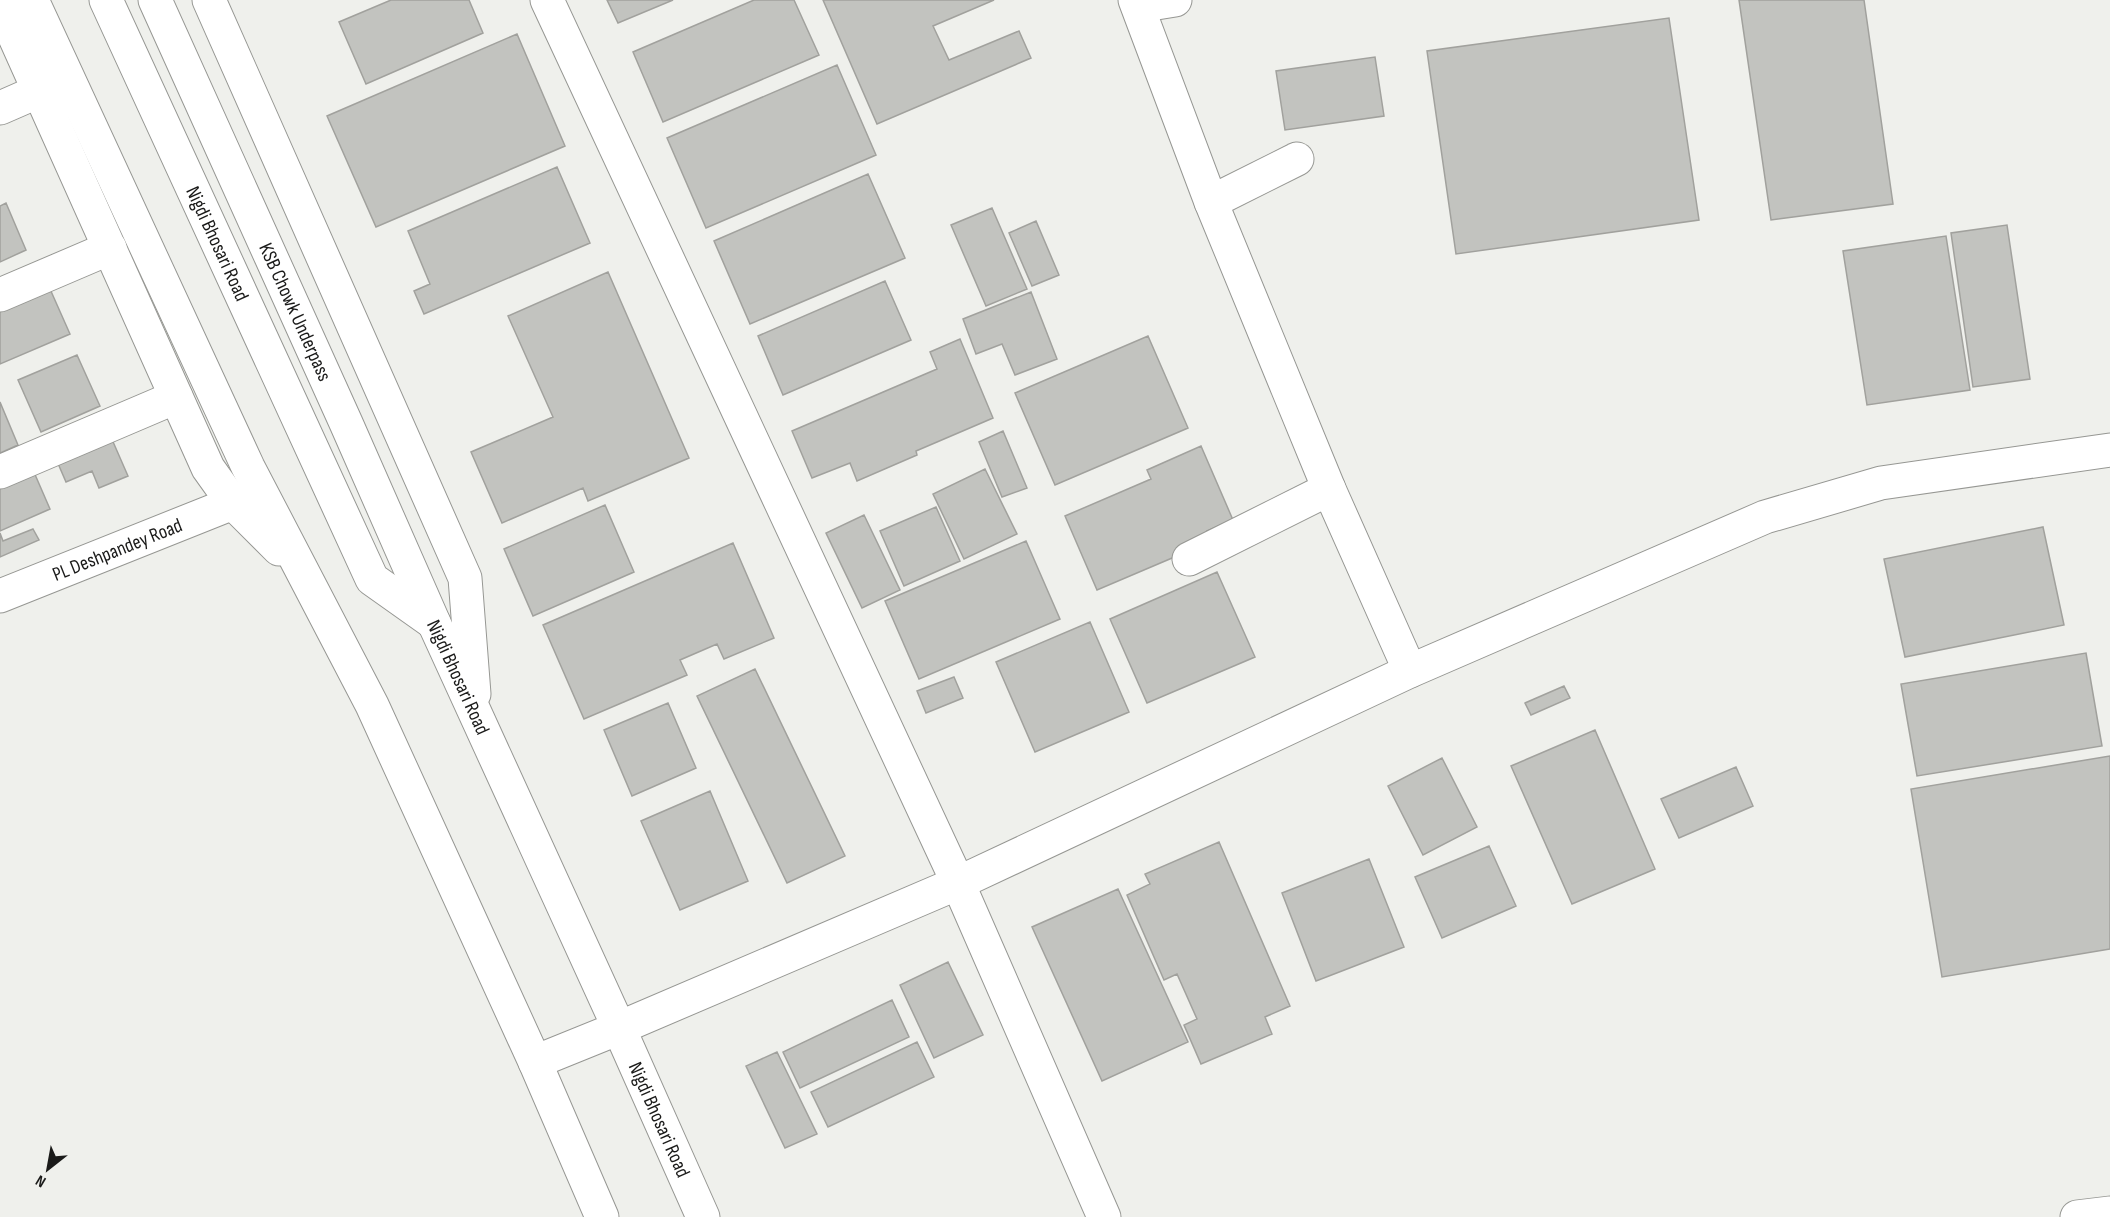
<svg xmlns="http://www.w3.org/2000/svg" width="2110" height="1217" font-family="'Sofia Sans Condensed',sans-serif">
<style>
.building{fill:#c2c3bf;stroke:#a1a19d;stroke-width:1.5}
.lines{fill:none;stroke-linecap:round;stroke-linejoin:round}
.minor-casing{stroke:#969793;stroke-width:35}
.major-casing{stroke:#969793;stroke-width:35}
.minor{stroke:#fff;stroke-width:33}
.major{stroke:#fff;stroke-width:33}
.labels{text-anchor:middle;stroke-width:4.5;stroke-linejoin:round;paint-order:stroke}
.street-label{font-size:20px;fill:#1a1a19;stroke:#eff0ec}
</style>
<rect width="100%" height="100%" fill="#eff0ec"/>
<path class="building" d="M391 0H469L483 33 366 84 339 22Z
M607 0H673L618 23Z
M754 0H794L819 55 663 122 633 52Z
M823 0H994L933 26 949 60 1019 31 1031 58 877 124Z
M1739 0H1864L1893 204 1771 220Z
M1669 18 1699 220 1456 254 1427 51Z
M517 34 565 146 376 227 327 116Z
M1375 57 1384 116 1285 130 1276 71Z
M837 65 876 155 706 228 667 138Z
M557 167 590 243 424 314 414 291 430 284 408 231Z
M868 174 905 258 750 324 714 241Z
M6 203 26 250 0 262V206Z
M992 208 1027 289 986 306 951 225Z
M1036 221 1059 275 1032 286 1009 233Z
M2007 225 2030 379 1973 387 1951 233Z
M1946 236 1970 390 1867 405 1843 251Z
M608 272 689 458 588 501 583 488 502 523 471 452 553 417 508 316Z
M885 281 911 340 783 395 758 336Z
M50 289 70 334 0 364V311Z
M1031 292 1057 359 1015 375 1002 344 976 354 963 319Z
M1148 336 1188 428 1055 485 1015 393Z
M960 339 993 418 916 451 917 455 857 481 850 463 812 478 792 431 937 369 930 352Z
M77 355 100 406 41 432 18 380Z
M0 402 18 445 0 453Z
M107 428 128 476 99 488 92 471 66 482 53 452Z
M1003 431 1027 488 1002 497 979 442Z
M1201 446 1233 520 1207 531 1212 541 1097 590 1065 516 1151 479 1147 470Z
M30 463 50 509 0 531V476Z
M985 469 1017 534 964 559 933 494Z
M605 505 634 572 533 616 504 549Z
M936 507 960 561 904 586 880 531Z
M864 515 900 590 862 608 826 533Z
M2043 527 2064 625 1905 657 1884 559Z
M33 529 39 540 0 557V533L3 541Z
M1026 541 1060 619 919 679 885 601Z
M733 543 774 638 724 659 717 644 680 660 687 675 584 719 543 625Z
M1217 572 1255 657 1147 703 1110 619Z
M1090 622 1129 712 1035 752 996 662Z
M2086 653 2102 746 1917 776 1901 684Z
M755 669 845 856 787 883 697 696Z
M954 677 963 698 926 713 917 691Z
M1564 686 1570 698 1531 715 1525 703Z
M668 703 696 768 632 796 604 730Z
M1595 730 1655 869 1572 904 1511 766Z
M2110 756V949L1942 977 1911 789Z
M1442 758 1477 827 1423 855 1388 786Z
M1736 767 1753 806 1679 838 1661 799Z
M710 791 748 881 680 910 641 821Z
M1219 842 1290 1006 1265 1017 1272 1034 1201 1064 1184 1025 1197 1019 1177 974 1164 980 1127 895 1150 884 1145 874Z
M1489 846 1516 906 1442 938 1415 877Z
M1369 859 1404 947 1316 981 1282 893Z
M1118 889 1188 1042 1102 1081 1032 927Z
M948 962 983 1035 934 1058 900 985Z
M892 1000 909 1037 800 1088 783 1052Z
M917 1042 934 1077 828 1127 811 1092Z
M777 1052 817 1134 785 1148 746 1066Z"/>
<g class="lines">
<g class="minor-casing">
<g id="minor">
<path d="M547 0 958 883 1104 1217"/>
<path d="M1135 0 1211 202 1329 489 1410 671"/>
<path d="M1138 6 1175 0"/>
<path d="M0 108 39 91"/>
<path d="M1211 202 1297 159"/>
<path d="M0 295 110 248"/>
<path d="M0 472 176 397"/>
<path d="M1189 559 1329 489"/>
<path id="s1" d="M0 596 233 503"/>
<path d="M535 1062 619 1028 958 883 1410 671 1765 517 1881 483 2110 450"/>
<path d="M2077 1217 2110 1213"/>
</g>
</g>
<g class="major-casing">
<g id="major">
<path d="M32 0 248 467 372 705 535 1062 602 1217"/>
<path id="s2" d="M106 0 372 579 434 623"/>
<path id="s3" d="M155 0 346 423 434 623 619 1028 703 1217"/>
<path d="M209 0 465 578 474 694"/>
<path d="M0 4 208 468 233 503 279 549"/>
</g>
</g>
<use href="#minor" class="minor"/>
<use href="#major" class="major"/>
</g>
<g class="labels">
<g class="street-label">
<text dy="7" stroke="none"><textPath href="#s2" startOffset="268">Nigdi Bhosari Road</textPath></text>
<text dy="7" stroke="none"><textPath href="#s3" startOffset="342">KSB Chowk Underpass</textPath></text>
<text dy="7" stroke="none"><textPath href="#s1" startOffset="126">PL Deshpandey Road</textPath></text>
<text dy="7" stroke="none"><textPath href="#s3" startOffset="742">Nigdi Bhosari Road</textPath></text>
<text dy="7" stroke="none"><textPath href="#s3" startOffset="1228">Nigdi Bhosari Road</textPath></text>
</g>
</g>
<g transform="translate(48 1169) rotate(211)" stroke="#eff0ec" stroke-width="4.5" paint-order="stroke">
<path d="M0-4.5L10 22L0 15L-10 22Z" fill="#1a1a19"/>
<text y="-9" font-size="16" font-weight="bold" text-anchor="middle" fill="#1a1a19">N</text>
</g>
</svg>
